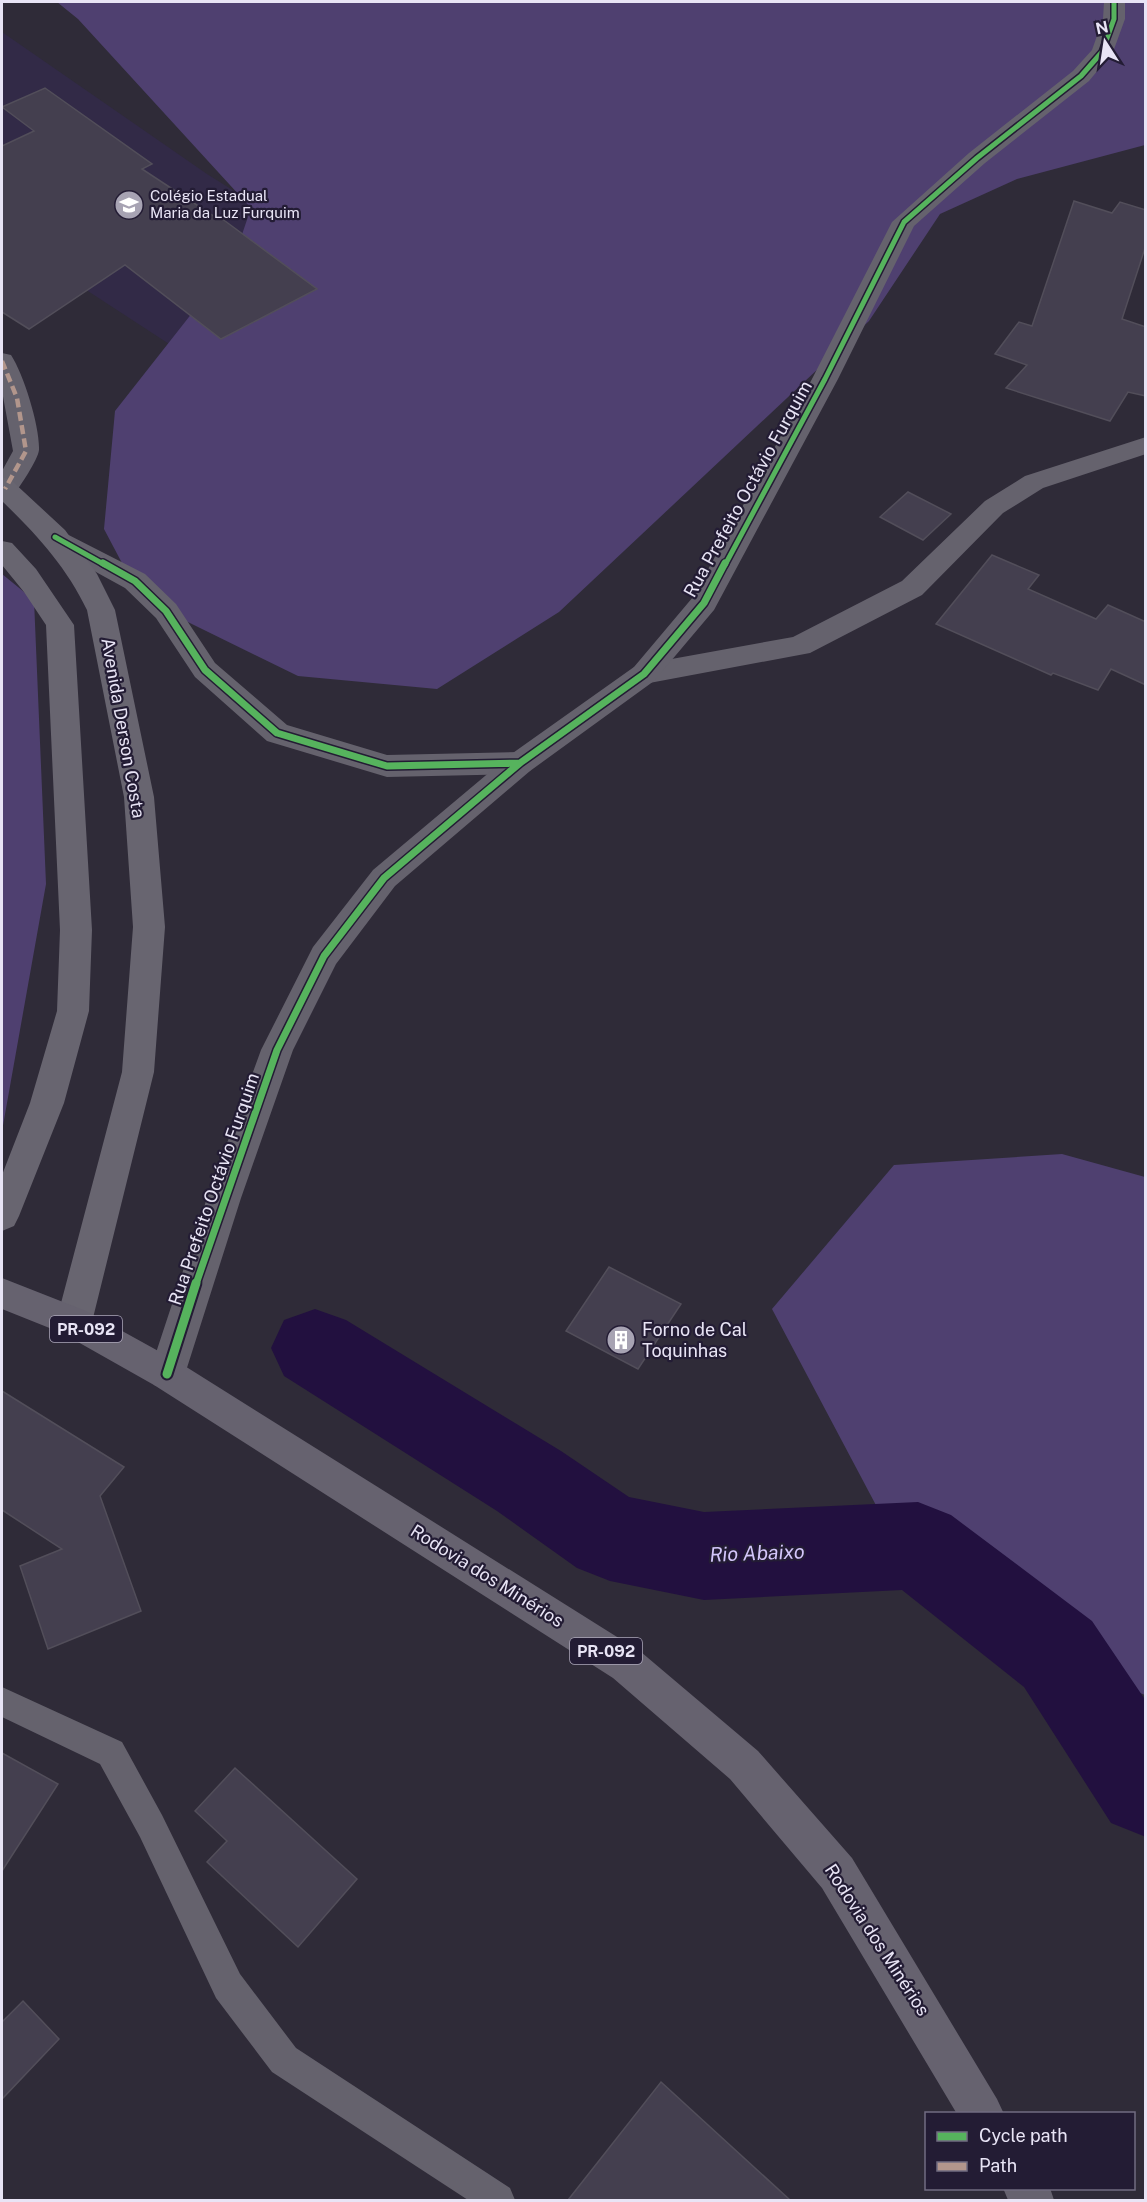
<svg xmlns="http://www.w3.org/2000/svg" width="1147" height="2202" font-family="'Public Sans',sans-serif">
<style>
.built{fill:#322a47}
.green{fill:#4f4070}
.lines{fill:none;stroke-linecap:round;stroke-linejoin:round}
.river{fill:#22103f;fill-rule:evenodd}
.building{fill:#443f4f;stroke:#524e5a;stroke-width:1.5}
.service{fill:#65626d;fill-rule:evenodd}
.minor{fill:#65626d;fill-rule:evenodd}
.tertiary{fill:#65626d;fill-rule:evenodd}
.secondary{fill:#686570;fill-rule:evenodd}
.primary{fill:#66626f;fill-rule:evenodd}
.quiet{stroke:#b2968c;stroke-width:4.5;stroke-dasharray:9 4.5;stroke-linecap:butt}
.cycleway-far2-casing{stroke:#231c34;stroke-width:8}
.cycleway-far1-casing{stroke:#231c34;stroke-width:10}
.cycleway-casing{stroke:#231c34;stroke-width:13}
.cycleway-far2{stroke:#56b35d;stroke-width:5}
.cycleway-far1{stroke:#56b35d;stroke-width:7}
.cycleway{stroke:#56b35d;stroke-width:9}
.labels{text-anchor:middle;stroke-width:4.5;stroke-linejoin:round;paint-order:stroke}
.far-poi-label{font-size:15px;fill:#e8e4f5;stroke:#231c34;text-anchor:start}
.shield{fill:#231c34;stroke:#ada8bb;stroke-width:1.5}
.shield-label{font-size:16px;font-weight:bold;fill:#e8e4f5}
.street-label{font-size:18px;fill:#e8e4f5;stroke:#231c34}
.poi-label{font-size:18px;fill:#e8e4f5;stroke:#231c34;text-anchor:start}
.water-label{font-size:20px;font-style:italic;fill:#d3c6fa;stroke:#231c34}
</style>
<rect width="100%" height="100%" fill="#2f2b38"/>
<path class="built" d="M2 32 207 174 380 283 209 370 2 235Z"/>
<path class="green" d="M57 2H1145V145L1017 179 940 214 869 321 559 612 437 689 298 676 141 599 104 529 115 411 233 261 251 208 78 19Z
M2 574 34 600 46 884 2 1131Z
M1062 1154 1145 1177V1695L931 1609 772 1309 894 1165Z"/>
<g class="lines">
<path class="river" d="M315 1309 346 1320 561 1451 629 1497 704 1512 918 1502 951 1515 1092 1621 1146 1701V1837L1111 1823 1024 1687 902 1590 704 1600 610 1581 577 1568 497 1511 284 1376 271 1348 284 1320Z"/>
</g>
<path class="building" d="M45 88 152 164 142 169 218 219 221 218 317 289 221 339 125 265 29 329 2 312V146L34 131 2 107Z
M1074 201 1112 213 1120 202 1146 210V245L1122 319 1146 327V396L1128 392 1110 421 1006 388 1027 365 995 354 1019 322 1032 326Z
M908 492 951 514 923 540 880 517Z
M992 555 1039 575 1028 589 1096 619 1108 605 1146 622V685L1111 669 1098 690 1053 673 1051 675 936 624Z
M609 1267 681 1304 638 1369 566 1331Z
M2 1391 124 1467 100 1496 141 1611 48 1649 20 1566 62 1549 2 1510Z
M2 1753 58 1784 2 1871Z
M235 1768 357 1879 298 1947 207 1862 227 1841 195 1811Z
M23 2001 59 2039 2 2099V2022Z
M661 2082 790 2200H568Z"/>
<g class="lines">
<path class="service" d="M2 1687 122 1742 162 1815 240 1974 296 2048 510 2188 515 2200H468L272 2072 216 1998 140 1837 100 1764 2 1717Z"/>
<path class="minor" d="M2 353 11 355C24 375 40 427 39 450 38 460 20 486 14 495L2 497V471L13 451 2 391Z
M1146 437V454L1043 488 1003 513 922 595 810 653 644 684 634 681 630 674 634 667 644 664 793 637 902 581 985 501 1025 476Z
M55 528 145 574 176 604 215 663 287 725 387 755 520 752 530 755 535 763 530 771 520 774 387 777 267 741 195 677 156 618 125 588 45 544 41 537 45 530Z"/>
<path class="tertiary" d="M1104 2H1125V19L1113 52 1089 81 985 163 914 226 838 379 714 610 654 681 530 771 395 886 336 964 293 1050 241 1198 185 1374 180 1385 167 1390 154 1385 149 1374 207 1198 261 1050 313 947 373 870 510 755 634 667 693 597 812 379 892 222 969 153 1073 71 1092 50 1103 19Z"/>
<path class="secondary" d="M2 477 11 480 65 530 97 574 115 610 154 797 165 927 154 1072 92 1322 86 1333 74 1338 62 1333 56 1322 122 1072 133 927 124 797 87 610C66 566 36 534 2 501Z
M2 541 12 543 36 569 74 625 92 930 89 1011 64 1103 19 1216 14 1226 2 1231V1175L30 1103 57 1011 60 930 46 625 24 592 2 565Z"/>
<path class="primary" d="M2 1278 86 1311 180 1363 641 1652 758 1751 852 1858 997 2099 1004 2114H957L822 1888 730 1779 613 1678 154 1385 62 1333 2 1309Z
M1003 2188H1050L1054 2200H1008Z"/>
<path class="quiet" d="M2 361 17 398 26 451 5 489"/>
<g class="cycleway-far2-casing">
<path id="cycleway-far2" d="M55 537 105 565
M725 565 825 379 904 222 977 158 1081 76 1102 52 1114 19V2"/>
</g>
<g class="cycleway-far1-casing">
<path id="cycleway-far1" d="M103 563 135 581 166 611 205 670 277 733 387 766 520 763
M196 1284 277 1050 324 956 384 878 520 763 644 674 704 603 725 563"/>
</g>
<g class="cycleway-casing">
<path id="cycleway" d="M167 1374 196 1283"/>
</g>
<use href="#cycleway-far2" class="cycleway-far2"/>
<use href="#cycleway-far1" class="cycleway-far1"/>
<use href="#cycleway" class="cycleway"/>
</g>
<defs>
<g id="school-disc" transform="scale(1.5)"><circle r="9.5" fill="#a7a3b3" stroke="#231c34"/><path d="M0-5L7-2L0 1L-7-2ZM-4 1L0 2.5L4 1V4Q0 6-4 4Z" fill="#fff"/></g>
<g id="building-disc" transform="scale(1.5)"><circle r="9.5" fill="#a7a3b3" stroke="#231c34"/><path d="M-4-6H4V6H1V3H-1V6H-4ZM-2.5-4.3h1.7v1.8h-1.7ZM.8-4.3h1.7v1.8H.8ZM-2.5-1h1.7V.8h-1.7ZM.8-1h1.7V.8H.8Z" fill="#fff"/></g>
</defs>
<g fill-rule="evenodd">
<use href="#school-disc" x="129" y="205"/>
<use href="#building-disc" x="621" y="1340"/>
</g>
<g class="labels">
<g class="far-poi-label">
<text x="150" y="201">Colégio Estadual<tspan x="150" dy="17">Maria da Luz Furquim</tspan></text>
</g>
<g class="shield">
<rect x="50" y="1316" width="72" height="26" rx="4.5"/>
<rect x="570" y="1638" width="72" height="26" rx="4.5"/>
</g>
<g class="shield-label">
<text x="86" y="1335">PR-092</text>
<text x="606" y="1657">PR-092</text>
</g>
<g class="street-label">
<text transform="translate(748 489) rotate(-61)" y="6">Rua Prefeito Octávio Furquim</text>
<text transform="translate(123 728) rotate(80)" y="6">Avenida Derson Costa</text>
<text transform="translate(214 1189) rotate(-71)" y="6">Rua Prefeito Octávio Furquim</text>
<text transform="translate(487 1576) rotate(32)" y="6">Rodovia dos Minérios</text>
<text transform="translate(877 1940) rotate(57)" y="6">Rodovia dos Minérios</text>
</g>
<g class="poi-label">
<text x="642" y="1336">Forno de Cal<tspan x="642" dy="21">Toquinhas</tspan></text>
</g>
<g class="water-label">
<text transform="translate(757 1553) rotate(-2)" y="7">Rio Abaixo</text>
</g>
</g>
<rect width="1147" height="2202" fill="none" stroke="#e8e4f5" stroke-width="6"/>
<rect x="925" y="2112" width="210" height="78" fill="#231c34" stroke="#726c81" stroke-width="1.5"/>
<rect x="937" y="2132" width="30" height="9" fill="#56b35d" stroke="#726c81" stroke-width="1.5"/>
<text x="979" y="2142" font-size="18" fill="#e8e4f5">Cycle path</text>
<rect x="937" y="2162" width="30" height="9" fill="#b2968c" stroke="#726c81" stroke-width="1.5"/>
<text x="979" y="2172" font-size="18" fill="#e8e4f5">Path</text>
<g transform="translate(1105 42) rotate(348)" stroke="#231c34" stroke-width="4.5" paint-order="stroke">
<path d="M0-4.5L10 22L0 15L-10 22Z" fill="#e8e4f5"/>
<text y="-9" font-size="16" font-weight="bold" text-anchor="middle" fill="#e8e4f5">N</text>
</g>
</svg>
